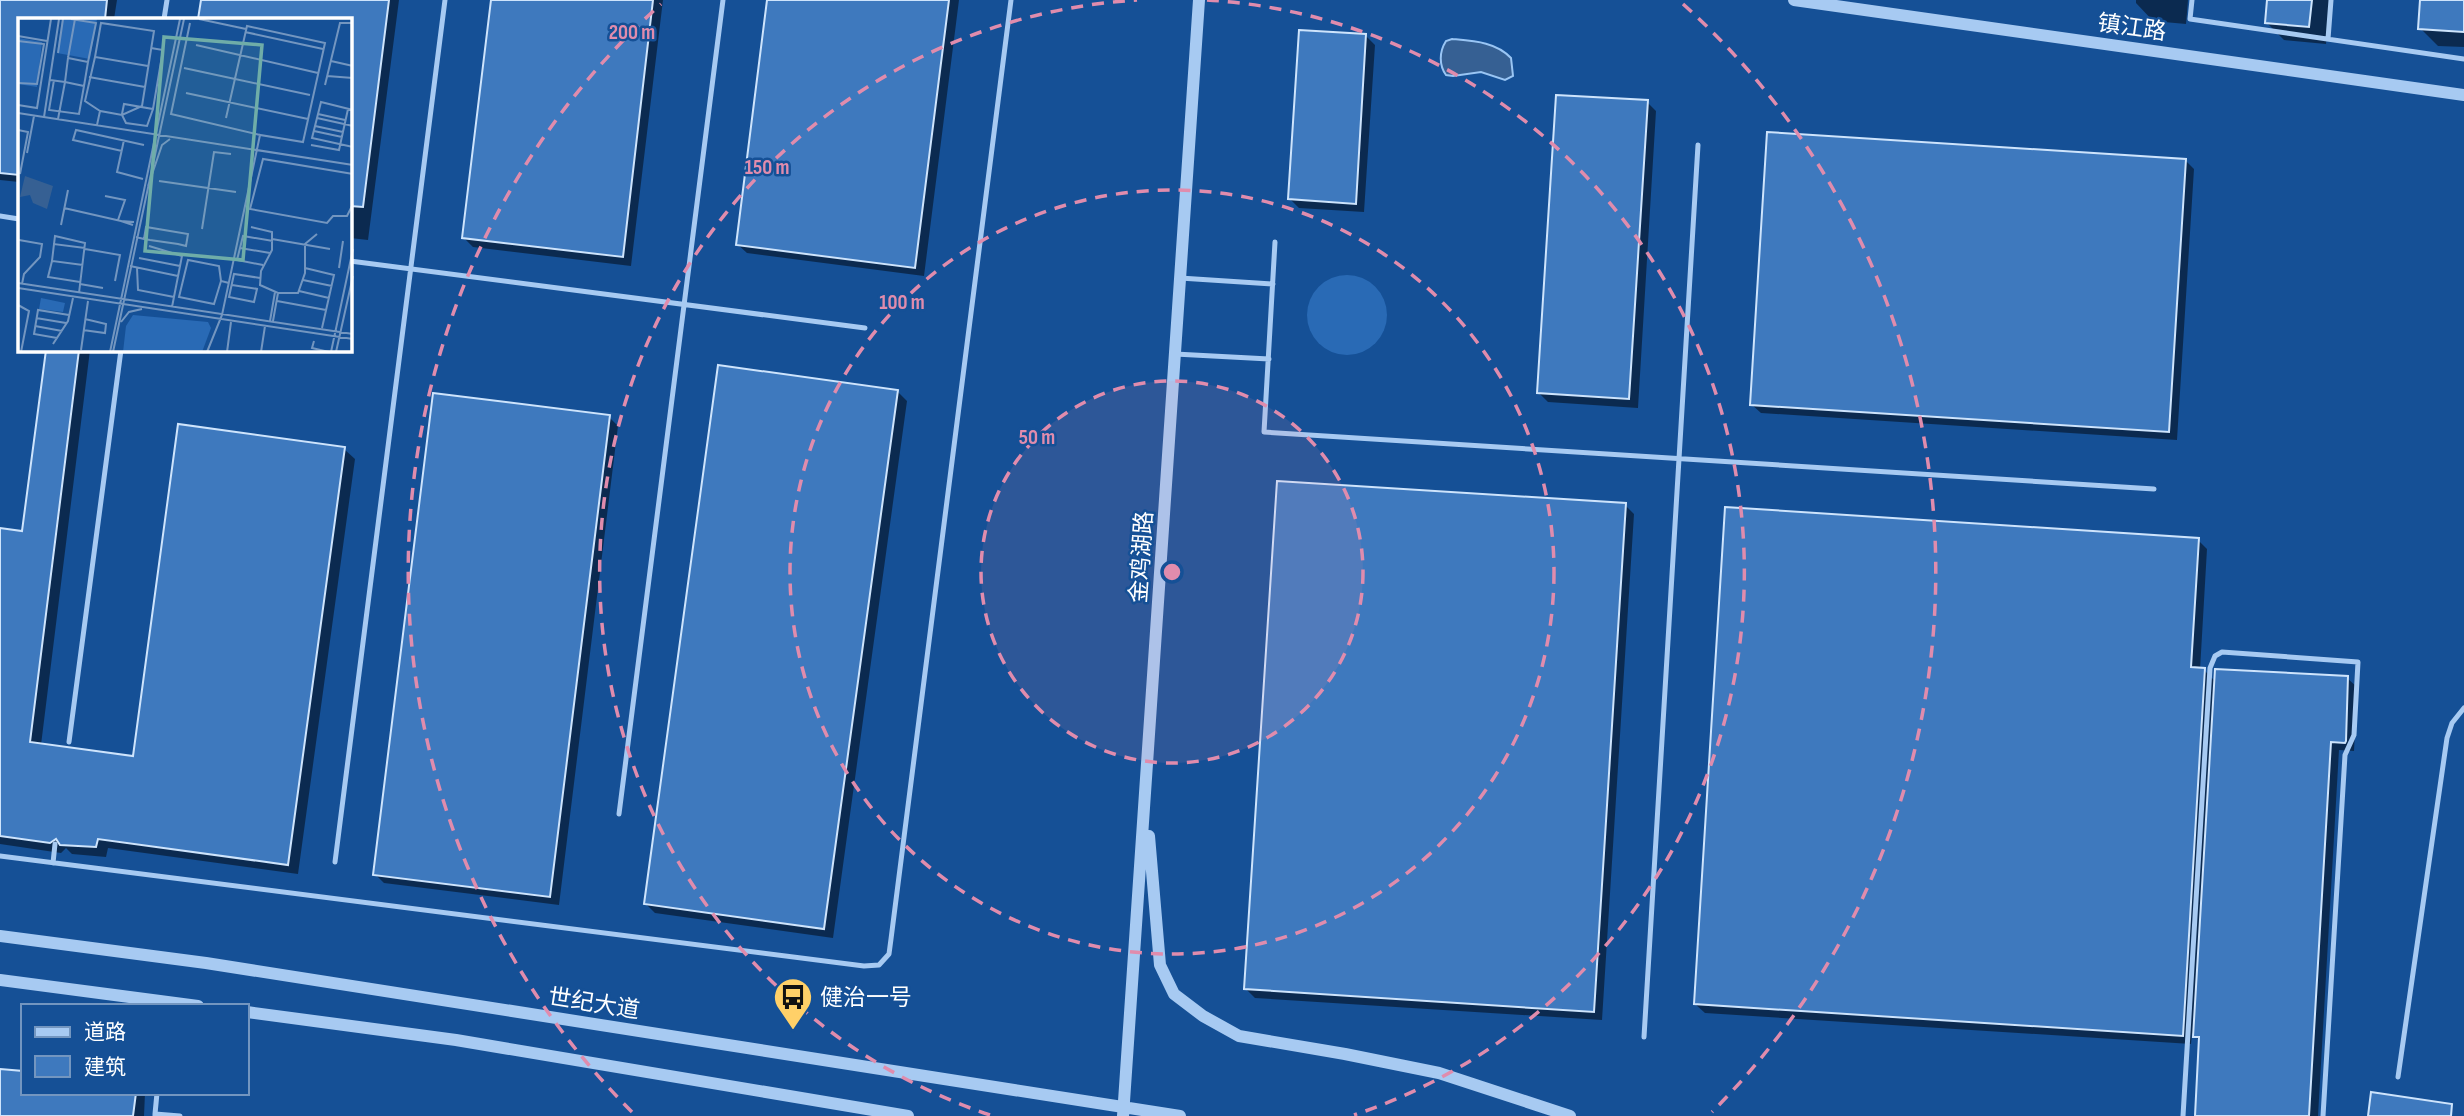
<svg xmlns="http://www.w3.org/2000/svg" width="2464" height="1116" font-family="'Sofia Sans Condensed','Noto Sans SC',sans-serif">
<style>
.green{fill:#296ab5}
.water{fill:#366093;stroke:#99c5f4;stroke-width:2}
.shadow{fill:#0007}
.building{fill:#3e79be;stroke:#cee4fc;stroke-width:2}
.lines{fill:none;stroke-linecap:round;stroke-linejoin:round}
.service{stroke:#a7caf2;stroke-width:5}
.tertiary{stroke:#a7caf2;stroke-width:12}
.ring{fill:none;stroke:#e08cad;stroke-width:3.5;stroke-dasharray:12 9}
.labels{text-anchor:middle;stroke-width:5;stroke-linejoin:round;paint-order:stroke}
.street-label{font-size:23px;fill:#fff;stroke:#155096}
.poi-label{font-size:23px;fill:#fff;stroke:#155096;text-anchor:start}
.inset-road{fill:none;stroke:#7396c0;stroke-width:2}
.view{fill:#6fada8;fill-opacity:0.15;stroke:#6fada8;stroke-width:3.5}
.inset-edge{fill:none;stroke:#fff;stroke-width:3.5}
.centre{fill:#e08cad;stroke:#155096;stroke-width:3.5}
.ring-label{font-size:21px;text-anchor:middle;font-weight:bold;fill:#e08cad;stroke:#155096;stroke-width:5;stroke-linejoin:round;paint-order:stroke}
</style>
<rect width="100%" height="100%" fill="#155096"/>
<path class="green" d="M1307 315a40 40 0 1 1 80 0a40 40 0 1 1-80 0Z"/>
<path class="water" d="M1452 39C1474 41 1496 42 1511 58L1513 76 1505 80 1481 72 1453 76 1446 75C1439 65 1439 52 1446 41Z"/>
<path class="shadow" d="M0 0H117L114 19H19V182L0 180Z
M202 0H399L368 240 350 238V19H200Z
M492 0H663L631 266 473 247 464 238Z
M768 0H959L924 276 747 253 737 244Z
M2136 0H2188L2186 24 2153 21 2136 3Z
M2268 0H2330L2326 44 2284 40 2267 23Z
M2422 0H2464V47L2438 46 2420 28Z
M1366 36 1375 45 1364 212 1299 208 1290 199Z
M1647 102 1656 111 1638 408 1548 402 1539 393Z
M2185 160 2194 169 2177 440 1761 413 1751 404Z
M48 350H90L41 745 134 758 344 449 355 459 298 874 108 848 106 857 72 854 66 848 61 853 0 844V530L24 533Z
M898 392 907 401 833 938 655 913 645 903Z
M609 417 618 426 559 905 384 883 375 874Z
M1625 505 1634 514 1602 1020 1255 998 1246 989Z
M2198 540 2207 549 2200 670H2204L2216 682 2347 678 2357 687 2354 751 2339 750 2318 1116H2197L2201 1042 2192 1033 2191 1044 1705 1013 1695 1004Z
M0 1071 23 1093H145L144 1116H0Z"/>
<path class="building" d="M0 0H107L105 19H19V175L0 173Z
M201 0H389L363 207 350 206V19H198Z
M491 0H653L623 257 462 238Z
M767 0H949L915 268 736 245Z
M2267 0H2312L2309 27 2265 23Z
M2420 0H2464V32L2418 29Z
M1299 30 1366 34 1356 204 1288 199Z
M1556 95 1648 100 1629 399 1537 393Z
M1767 132 2186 159 2169 432 1750 405Z
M46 350H79L30 742 133 756 178 424 345 447 288 865 98 839 96 847 60 845 56 839 50 843 0 836V528L22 531Z
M718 365 898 390 824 929 644 904Z
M433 393 610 415 550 897 373 875Z
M1277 481 1626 503 1594 1012 1244 989Z
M1725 507 2199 538 2191 667 2205 668 2183 1036 1694 1004Z
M2215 669 2348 676 2346 741 2345 743 2331 742 2309 1116H2195L2199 1037H2193Z
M0 1069 23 1071V1093H136L133 1116H0Z
M2371 1092 2452 1104 2451 1116H2368Z"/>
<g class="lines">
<path class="service" d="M2192 0 2190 19 2464 59
M164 19 167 0
M2328 39 2331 0
M0 216 19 219
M1275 242 1264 432 2154 489
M350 261 865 328
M1180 278 1273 284
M1175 354 1269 359
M69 742 121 350
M619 814 723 0
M0 856 864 966 879 965 889 954 891 939 1011 0
M335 862 445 0
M53 863 55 844
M1644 1037 1698 145
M2398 1077 2447 738 2452 723 2464 708
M155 1114 157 1093
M155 1116V1114L180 1116
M2183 1116 2210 668 2215 656 2222 652 2358 662 2354 735 2345 755 2323 1116"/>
<path class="tertiary" d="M1794 0 2464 95
M1149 836 1160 965 1174 994 1203 1016 1239 1036 1345 1054 1439 1073 1570 1116
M0 936 206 963 1180 1116
M0 980 198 1006
M247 1012 456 1040 908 1116
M1123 1116 1199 0"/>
</g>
<circle cx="1172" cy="572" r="191" fill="#e08cad" fill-opacity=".12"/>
<g class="ring">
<circle cx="1172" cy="572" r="191"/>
<circle cx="1172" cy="572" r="382"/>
<path d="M990 1115A573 573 0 0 1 1137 0M1207 0A573 573 0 0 1 1354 1115"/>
<path d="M632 1112A764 764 0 0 1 661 4M1683 4A764 764 0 0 1 1712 1112"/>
</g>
<defs>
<g id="bus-pin" transform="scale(2.0125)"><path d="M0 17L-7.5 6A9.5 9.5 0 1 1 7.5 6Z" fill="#ffd068" stroke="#155096"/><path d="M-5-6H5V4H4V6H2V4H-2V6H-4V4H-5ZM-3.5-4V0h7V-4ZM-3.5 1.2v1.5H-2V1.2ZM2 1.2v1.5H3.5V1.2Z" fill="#111"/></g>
</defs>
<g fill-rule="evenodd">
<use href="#bus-pin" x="793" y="997"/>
</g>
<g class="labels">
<g class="street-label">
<text transform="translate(2132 27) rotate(8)" y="8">镇江路</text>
<text transform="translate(1141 557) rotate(-86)" y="8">金鸡湖路</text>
<text transform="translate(594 1003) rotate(9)" y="8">世纪大道</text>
</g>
<g class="poi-label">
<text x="820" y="1005">健治一号</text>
</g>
</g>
<g transform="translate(18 18)">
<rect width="334" height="334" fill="#155096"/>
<path d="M44 1H79L72 41 39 35ZM0 20 24 24 19 69 0 66ZM23 280 47 285 45 294 21 291ZM115 297 190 304 193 310 184 334H105L108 308Z" fill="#296ab5"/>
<path d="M7 158 35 168 29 191 15 185 12 177 2 179Z" fill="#366093"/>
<path class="inset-road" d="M53 1 78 5 70 44M181 1 228 11M172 5 153 96 242 117M227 14 305 31M0 18 29 23M0 23 26 26 19 66 0 65M178 27 300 55M40 35 45 1M77 39 67 83 82 93M50 40 57 1M313 43 335 48M166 50 292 77M309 58 335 60M71 59 127 69M32 62 47 64 66 68 70 44 50 40 47 64 40 101M36 62 31 92 61 96 66 68M307 67 322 5H335M168 75 290 101M0 87 19 90 33 1M335 92 303 84 294 120 335 129M0 95 335 147M104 96 106 86 135 91 145 32 133 30M300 96 327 102M104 97 108 105 129 108 135 91M26 99 41 1M299 100 335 108M79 107 82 93 104 97 124 88 136 13 83 5 77 39 130 48M297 108 325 114M0 112 10 114 2 156M296 113 324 119M106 122 99 154 125 161M293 127 321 132 330 91M104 133 55 122 58 112 126 127M9 135 16 98M335 156 245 141 232 191 309 205 315 198H329L335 186M141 163 218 174M130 168 144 127 152 121M87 178 107 182 100 202M46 190 103 203M43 207 50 172M115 207 103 203 116 204M233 209 254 214V232L243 253 242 267 260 275H280L287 255V226L299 216M184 211 196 134 213 136M118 219 126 221 132 222 160 226 168 228 170 216 128 209 126 221M254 221 312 231M1 222 24 226 22 239 6 256 4 266M36 226 37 218 67 225 61 275M131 228 164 238 154 289M222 230 252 235M67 231 102 237 97 263M121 240 162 248M34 243 30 259 62 264M65 247 34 243 36 226 67 230M245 247 219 242 225 218 255 223M112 248 160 258M119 250 120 272 156 279M287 250 316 257 304 310M321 250 325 223M285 262 314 268M203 263 196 286 161 279 170 242 201 248 203 263 211 265M0 265 335 316M62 266 85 270M214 267 240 271M0 270 335 321M239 271 236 284 211 279 216 256 242 260M281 273 311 280M259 283 308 292M0 287 11 293 3 334M18 300 48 305M252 303 257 274M255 303 260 275M103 304 111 294 124 291M17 308 44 313M65 312 87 315 88 306 67 301M39 320 16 316 20 292 51 297M296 323 294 330 311 334M35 326 50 303 55 280M63 332 70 283M92 334 162 1M95 334 166 1M189 334 204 297 242 117 285 124 307 25 229 8 208 100M209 334 213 304M243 334 247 308M313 334 335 231M318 334 335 258"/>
<path class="view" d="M146 19 244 27 225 242 127 233Z"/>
<rect width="334" height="334" class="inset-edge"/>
</g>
<circle cx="1172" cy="572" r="10" class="centre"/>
<g class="ring-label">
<text x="632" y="39">200 m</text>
<text x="767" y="174">150 m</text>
<text x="902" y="309">100 m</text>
<text x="1037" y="444">50 m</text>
</g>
<rect x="21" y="1004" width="228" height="91" fill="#155096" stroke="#7396c0" stroke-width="2"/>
<rect x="35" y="1027" width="35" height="10" fill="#a7caf2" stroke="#7396c0" stroke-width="2"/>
<text x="84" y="1039" font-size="21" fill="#ffffff">道路</text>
<rect x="35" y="1056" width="35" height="21" fill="#3e79be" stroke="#7396c0" stroke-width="2"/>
<text x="84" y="1074" font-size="21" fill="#ffffff">建筑</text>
</svg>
